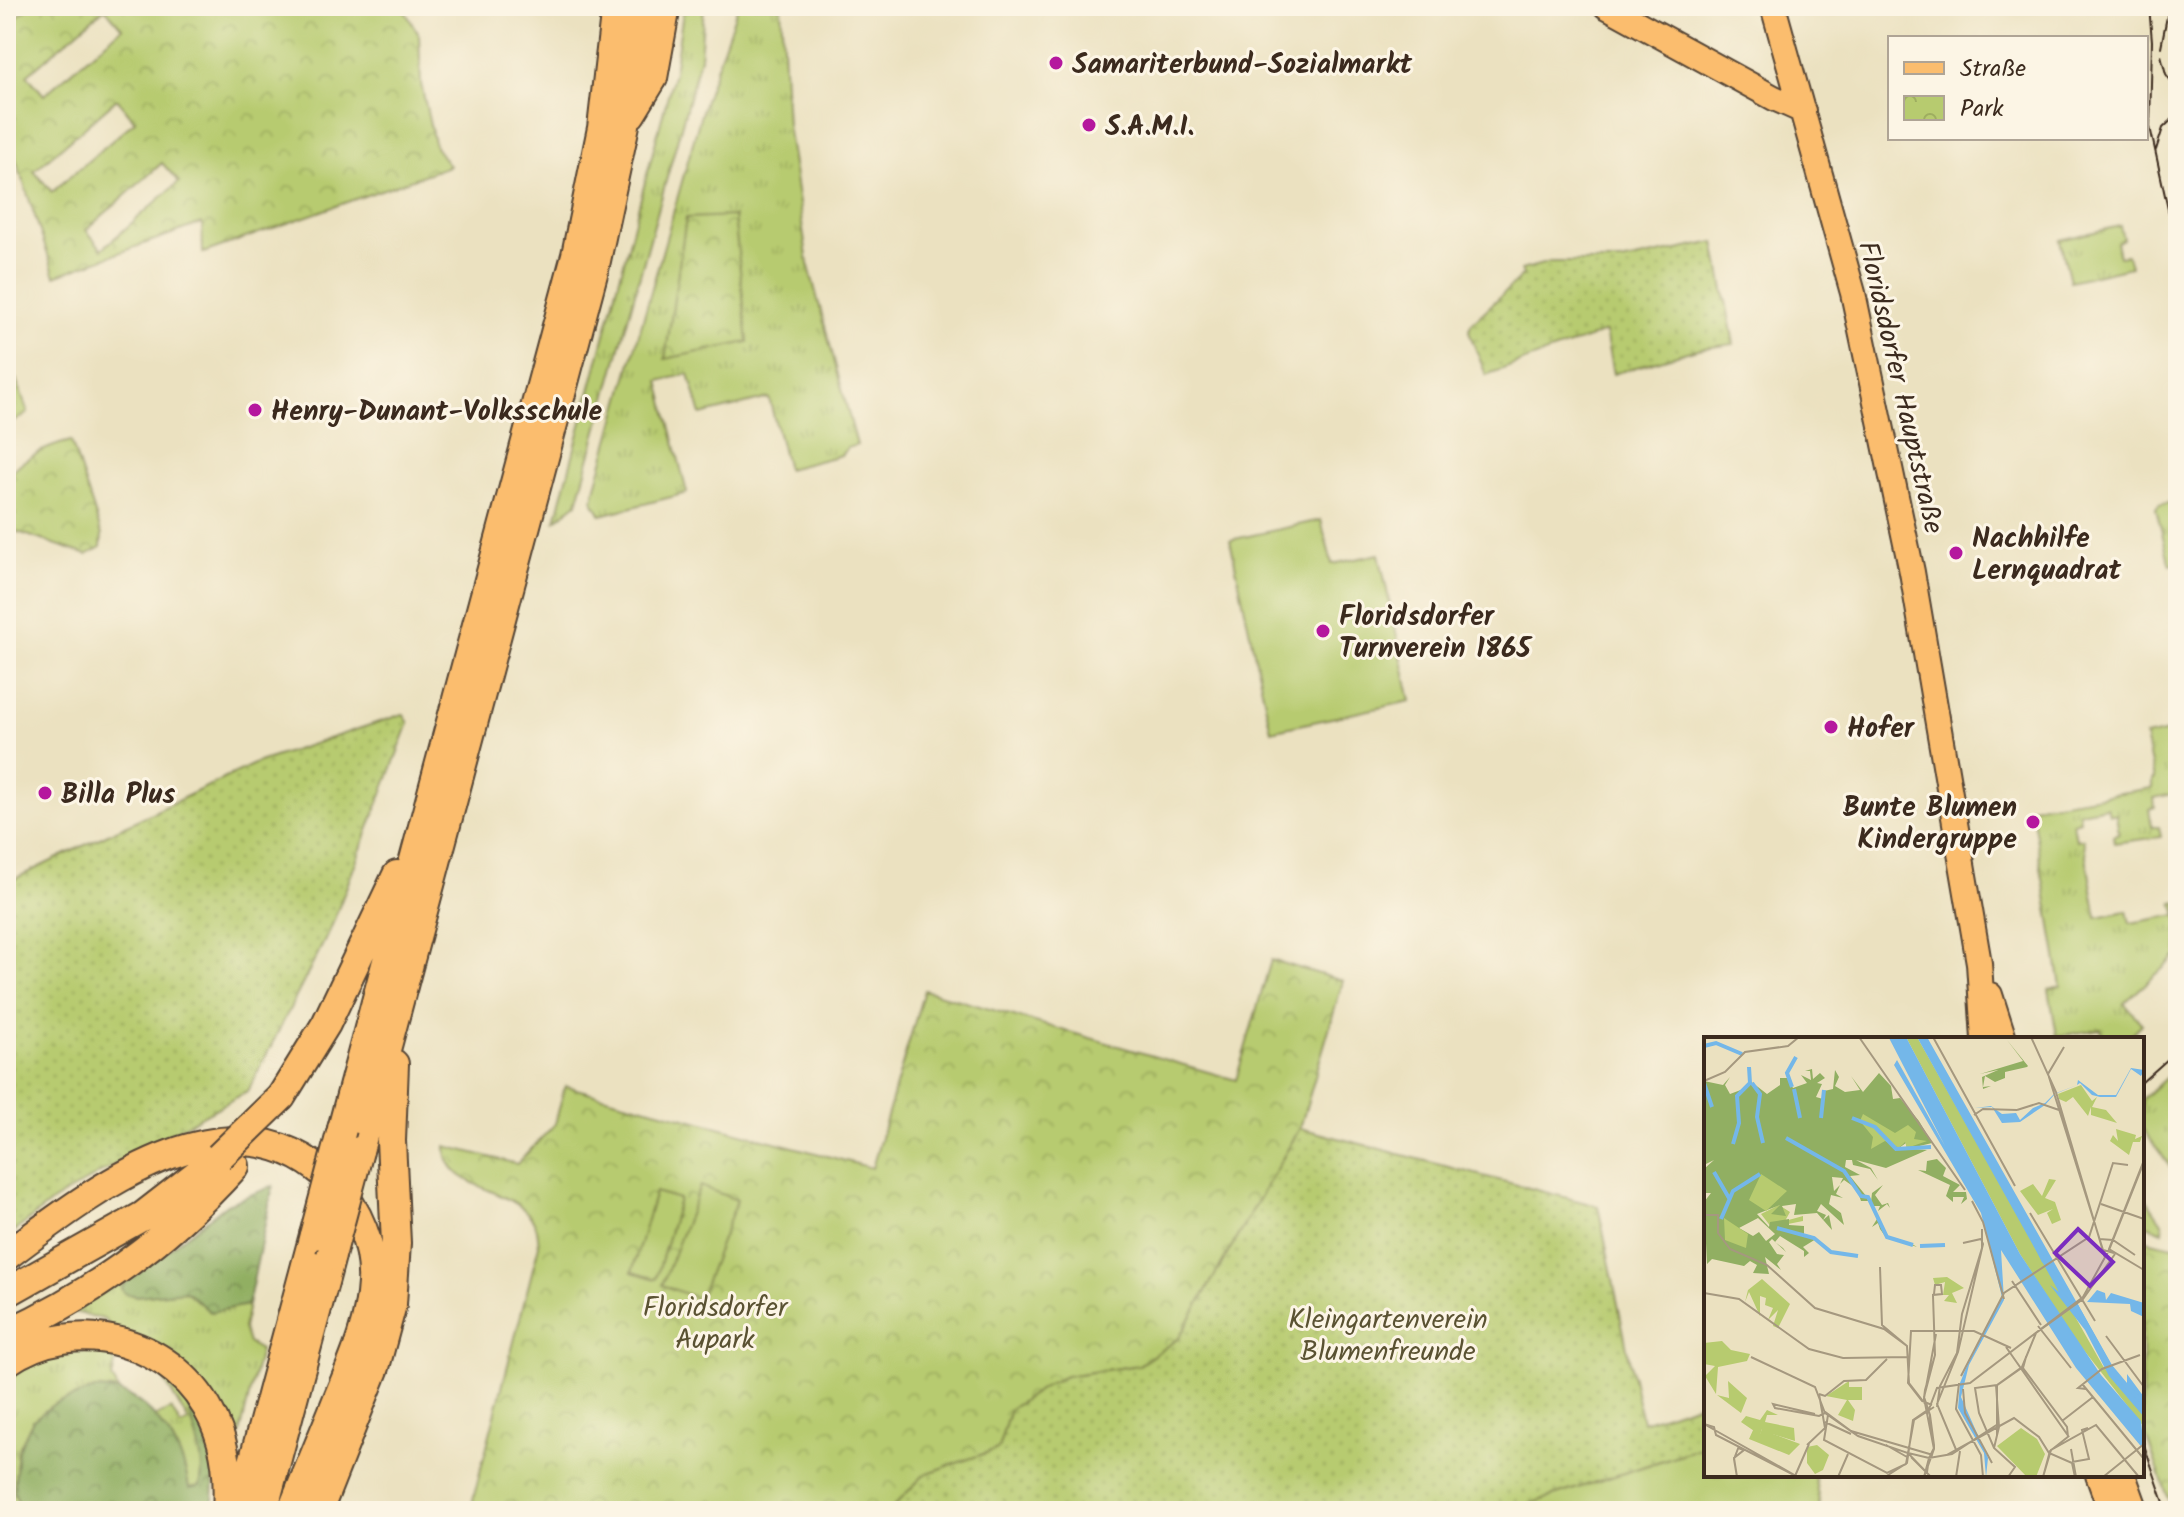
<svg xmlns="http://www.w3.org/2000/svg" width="2184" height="1517" font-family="Kalam,sans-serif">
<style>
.grass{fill:url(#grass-tufts);stroke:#797a46;stroke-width:2}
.forest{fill:url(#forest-crowns);stroke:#666c40;stroke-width:2}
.park{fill:url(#park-crowns);stroke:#797a46;stroke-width:2;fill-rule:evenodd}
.garden{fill:url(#garden-dots);stroke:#797a46;stroke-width:2}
.pitch{fill:#b7cb6f;stroke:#797a46;stroke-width:2}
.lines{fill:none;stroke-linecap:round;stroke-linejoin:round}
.major-casing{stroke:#554536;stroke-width:28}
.highway-casing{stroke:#554536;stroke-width:32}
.major{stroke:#fbbd6e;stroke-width:24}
.highway{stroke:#fbbd6e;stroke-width:28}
.tram{stroke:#3b2a1e;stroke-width:2}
.highway-bridge-casing{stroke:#554536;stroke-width:32;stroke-linecap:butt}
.highway-bridge{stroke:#fbbd6e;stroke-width:28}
.poi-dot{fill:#b5179e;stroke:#fcf5e5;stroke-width:3}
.labels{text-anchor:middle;stroke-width:6;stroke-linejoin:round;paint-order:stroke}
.poi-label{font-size:28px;font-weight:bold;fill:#3b2a1e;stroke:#fcf5e5;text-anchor:start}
.street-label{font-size:28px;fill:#3b2a1e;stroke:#fcf5e5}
.park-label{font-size:28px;fill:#5a5232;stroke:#fcf5e5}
.inset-river{fill:none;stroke:#74b7e9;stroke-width:4}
.inset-road{fill:none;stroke:#a5987f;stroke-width:2}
.view{fill:#7b2cbf;fill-opacity:0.15;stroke:#7b2cbf;stroke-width:4}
.inset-edge{fill:none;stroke:#3b2a1e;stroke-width:4}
</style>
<defs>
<pattern id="grass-tufts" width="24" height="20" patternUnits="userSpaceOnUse" patternTransform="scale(2)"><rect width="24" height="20" fill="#b7cb6f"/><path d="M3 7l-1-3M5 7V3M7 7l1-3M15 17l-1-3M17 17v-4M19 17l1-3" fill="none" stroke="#9eae60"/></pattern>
<pattern id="forest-crowns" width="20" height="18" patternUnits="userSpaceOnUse" patternTransform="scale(2)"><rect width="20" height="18" fill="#91af62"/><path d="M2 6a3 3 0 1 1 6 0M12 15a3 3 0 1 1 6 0" fill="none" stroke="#788f50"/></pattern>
<pattern id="park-crowns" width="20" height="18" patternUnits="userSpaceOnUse" patternTransform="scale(2)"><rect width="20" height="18" fill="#b7cb6f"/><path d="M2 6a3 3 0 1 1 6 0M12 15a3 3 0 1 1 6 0" fill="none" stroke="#9eae60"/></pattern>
<pattern id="garden-dots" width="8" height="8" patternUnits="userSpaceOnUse" patternTransform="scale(2)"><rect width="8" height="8" fill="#b7cb6f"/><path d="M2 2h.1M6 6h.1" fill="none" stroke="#9eae60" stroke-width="1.8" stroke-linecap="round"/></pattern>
</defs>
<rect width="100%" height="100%" fill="#fcf5e5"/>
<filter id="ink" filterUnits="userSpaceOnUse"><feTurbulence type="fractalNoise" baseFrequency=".0125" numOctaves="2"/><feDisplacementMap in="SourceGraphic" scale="16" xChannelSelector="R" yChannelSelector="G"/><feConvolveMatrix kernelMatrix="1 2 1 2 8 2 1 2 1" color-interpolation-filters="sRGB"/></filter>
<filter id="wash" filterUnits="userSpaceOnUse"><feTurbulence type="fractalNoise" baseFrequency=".006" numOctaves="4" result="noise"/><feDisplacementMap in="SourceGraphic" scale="32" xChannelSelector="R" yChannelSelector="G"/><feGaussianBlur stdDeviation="1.8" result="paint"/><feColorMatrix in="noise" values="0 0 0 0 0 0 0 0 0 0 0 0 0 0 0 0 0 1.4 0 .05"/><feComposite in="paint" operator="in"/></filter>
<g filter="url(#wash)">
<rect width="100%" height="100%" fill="#ebe1c0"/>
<path class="grass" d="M684 6H704L700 58 577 503 556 520 674 72Z
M738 6H781L787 125 808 263 857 445 847 448 841 455 787 469 769 398 701 415 689 374 659 381 687 493 601 515 593 501 595 490 705 100Z
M2120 226 2123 239 2116 242 2119 256 2127 255 2130 267 2070 281 2060 240Z
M2178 501V563L2170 565 2156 509 2159 505Z
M2178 730V793L2154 798 2155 807 2149 809 2152 827H2159L2161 837 2114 843 2113 835 2119 833 2116 814H2109L2107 807 2079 812 2080 821 2073 823 2076 840 2083 839 2097 917 2127 911 2130 923 2177 915 2173 903 2178 902V955L2124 1003 2142 1024 2127 1039H2103L2101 1029 2057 1036 2049 989 2061 986 2031 807 2152 788V780L2154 779 2145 737Z
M2178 1067V1177L2142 1128V1099Z
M2142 1193 2162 1222 2163 1231 2142 1223Z
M121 1279 126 1282 121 1288 136 1296 186 1291 210 1312 248 1305 243 1328 248 1343 260 1350 240 1434 230 1439 103 1319 70 1311Z
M118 1350 112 1378 119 1391 95 1389 33 1420 18 1451 14 1491 22 1511H6V1374L39 1354Z
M158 1370 192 1404 189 1411C197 1432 206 1464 200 1486L188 1489C186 1463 172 1434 154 1417L171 1409 181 1426 189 1422Z"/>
<path class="forest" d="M273 1186 248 1305 210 1312 186 1291 136 1296 124 1293 121 1288 126 1282 227 1204Z
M95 1389C103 1390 113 1389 120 1392 157 1407 184 1450 189 1488L200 1486C207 1460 193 1431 188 1405L192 1404C207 1441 220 1471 211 1511H22L14 1491 18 1451 33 1420 54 1404Z"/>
<path class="park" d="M30 6H402L419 35 421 84 435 147 449 166 203 253 202 223 55 276 6 130V26ZM105 8 122 28 44 95 27 75ZM117 99 135 121 52 192 34 171ZM162 163 179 182 102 249 86 230Z
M734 216 748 342 665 359 686 218Z
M6 349 14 373 7 376 8 381 16 379 28 413 6 426Z
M71 441 102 535 101 547 87 555 6 528C6 515 2 494 6 482 14 460 50 446 71 441Z
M1271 960 1343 981 1300 1128 1179 1338 1139 1365 1066 1376 1010 1409 998 1449 925 1474 889 1511H470L539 1245C538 1239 538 1232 536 1226 520 1185 444 1193 446 1146L517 1164 555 1124 565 1086 872 1168 924 990 1236 1080Z
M2142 1239 2178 1247V1511H2173L2142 1425Z"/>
<path class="garden" d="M1715 242 1734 344 1697 349 1613 374 1605 332 1486 375 1469 332 1471 324 1523 275 1521 270 1550 262H1621Z
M403 714 409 723 330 930 248 1091 143 1148 53 1201 6 1238V883L256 763Z
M1300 1128 1598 1206 1642 1422 1706 1401V1446L1508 1511H889L925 1474 998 1449 1010 1409 1048 1384 1066 1376 1139 1365 1179 1338Z"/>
<path class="pitch" d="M1321 520 1332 564 1379 554 1411 701 1271 731 1230 540Z
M700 1186 737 1200 699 1299 662 1285Z
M655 1192 679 1199 656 1279 632 1272Z
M1706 1446V1475H1814L1821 1511H1508Z"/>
</g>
<g filter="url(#ink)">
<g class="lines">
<g class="major-casing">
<path id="major" d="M1606 6 1774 98 1803 111
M1773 6 1853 293 1912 572 1979 963 1984 1039
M1990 995 2004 1039
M2098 1475 2111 1511
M2123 1475 2136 1511"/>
</g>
<g class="highway-casing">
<path id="highway" d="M631 114 653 78 666 6
M281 1097 326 1024 397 875
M342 1129 576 255 602 128 616 6
M359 1151 594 270 625 125 639 6
M6 1256C93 1191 232 1080 334 1183 358 1209 374 1247 372 1283 370 1324 353 1361 338 1398 323 1436 307 1473 292 1511
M6 1293 143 1216 219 1157
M6 1334C93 1294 171 1237 235 1166
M6 1362C77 1312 178 1341 214 1421 227 1450 229 1479 227 1511
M240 1511 314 1235
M263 1511 331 1256
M318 1511 375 1367 392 1304 396 1243 391 1141 394 1064"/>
</g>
<use href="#major" class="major"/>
<use href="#highway" class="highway"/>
<path class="tram" d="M2149 6 2152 41 2150 127 2178 255
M2161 47 2169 6
M2161 55 2166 74 2178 91
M2156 150 2163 128 2178 114
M2142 1082 2178 1050
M2142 1439 2167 1511"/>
<g class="highway-bridge-casing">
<path id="highway-bridge" d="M219 1157 281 1097
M314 1235 342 1129
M331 1256 359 1151"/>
</g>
<use href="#highway-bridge" class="highway-bridge"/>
</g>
</g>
<g class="poi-dot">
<circle cx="1056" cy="63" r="8"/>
<circle cx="1089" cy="125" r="8"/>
<circle cx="255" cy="410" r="8"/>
<circle cx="1956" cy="553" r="8"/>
<circle cx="1323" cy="631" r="8"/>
<circle cx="1831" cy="727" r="8"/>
<circle cx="45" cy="793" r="8"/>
<circle cx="2033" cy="822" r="8"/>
</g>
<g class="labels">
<g class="poi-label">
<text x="1072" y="73">Samariterbund-Sozialmarkt</text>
<text x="1105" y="135">S.A.M.I.</text>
<text x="271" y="420">Henry-Dunant-Volksschule</text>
<text x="1972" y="547">Nachhilfe<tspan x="1972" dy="32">Lernquadrat</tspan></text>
<text x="1339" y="625">Floridsdorfer<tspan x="1339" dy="32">Turnverein 1865</tspan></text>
<text x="1847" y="737">Hofer</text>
<text x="61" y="803">Billa Plus</text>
<text x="2017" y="816" text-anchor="end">Bunte Blumen<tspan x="2017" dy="32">Kindergruppe</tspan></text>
</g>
<g class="street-label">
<text transform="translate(1902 387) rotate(77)" y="10">Floridsdorfer Hauptstraße</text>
</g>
<g class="park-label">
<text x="715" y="1316">Floridsdorfer<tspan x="715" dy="32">Aupark</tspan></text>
<text x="1388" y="1328">Kleingartenverein<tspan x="1388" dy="32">Blumenfreunde</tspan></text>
</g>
</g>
<g transform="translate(1704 1037)">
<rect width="440" height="440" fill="#ebe1c0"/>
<path d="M75 168 86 175 81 184 99 179V184L69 190 103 201 98 207 71 195 57 177Z" fill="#b7cb6f"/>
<path d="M303 3 324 29 323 30 301 35V41L291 45 281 39 279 50 287 49 279 52 278 40 294 33 276 37 319 24ZM108 32 109 42 116 36 121 41 113 46 118 47 112 60 119 62 120 54 129 52 131 33 135 40 131 49 141 55 156 53 147 39 159 55 175 36 187 49 189 62 196 61 215 84 228 106 203 112 202 106 195 111 223 113 182 131 152 123 167 131 174 143 166 132 149 128 148 123H142L141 130 156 138 146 139 167 165 168 156 179 148 171 158 178 168 184 166 186 171 183 167 174 174 176 169H169L179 189H176L183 199 208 207 213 210 181 199 176 192 174 186 168 190 173 182 165 164H157L153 152 140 143 136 147 139 141 128 140 127 133 130 154 136 148 132 157 139 161 127 158 125 167 137 176 140 188 117 167 113 174 122 178 119 183 125 178 128 193 113 176 90 178 92 167 78 169 82 179 67 177 76 168 53 177 65 190 66 185 85 182V188L100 189V197L112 202 99 210 105 216 100 220V214L76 199 71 205 79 211 82 215 68 202 65 205 73 217 80 218 73 227 77 233 61 220 65 237 49 236 53 228 46 224 40 229 8 222 3 227 0 165 7 156H0V132L10 123 0 128V44L19 48 26 40 21 48 26 57 42 51 45 43 63 57 76 48V41H83L89 51 103 46 97 38 107 43 106 34H101ZM54 181 71 197 62 204 55 195 49 199 35 191ZM233 122 242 131 239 139 256 148 249 155H262L263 162 257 167 260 160H249V165L242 159 246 148 214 133 222 134 223 124Z" fill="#91af62" fill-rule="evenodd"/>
<path d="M50 391 56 397 58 392H69V397L96 407 85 418 45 402Z" fill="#b7cb6f"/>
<path d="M202 0H213L399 329 440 377V390L372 303 316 217ZM159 77 191 96 204 88 212 95 210 102 223 104 203 111 201 105 195 111 181 104 167 112 169 100 156 84ZM412 92 432 98 431 102 438 99 436 105H429L425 118 406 104 409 98 414 104ZM57 137 83 154 62 174 45 163ZM345 142 352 143 341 161 351 165 357 183 348 187 343 176 349 172 334 178 316 154 329 147 338 159ZM20 181 44 197 42 211 21 203ZM243 240 260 251 248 256 253 266 240 264 245 258H239L241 245 231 248 229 241ZM18 304 27 313 46 317 43 324 14 330 12 357 1 339 11 329 0 327V306ZM145 344V350H158V363H144L151 373 149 384 134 378 143 363 122 359ZM317 391 333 402 341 417 332 440H323L293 409Z" fill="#b7cb6f"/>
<path d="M377 48 388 64 393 60 388 70 402 73 413 86 387 78V70L384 79 369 60 362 65 355 62 354 57ZM58 242 86 267 74 291 69 289 74 273 64 283 69 271 61 268 62 261 56 259V279L45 255 41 265 44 253ZM24 344 43 361 37 376 13 358 25 361ZM63 373 74 378H63L61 385 90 391 91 404 68 397 69 392H58L56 398 37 385 42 379 56 383Z" fill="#b7cb6f"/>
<path d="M113 408 125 418 119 433 111 437 103 426V410Z" fill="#b7cb6f"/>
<path d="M202 0 316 217 397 338 437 384 440 413 372 331 297 213 300 263 265 328 257 360 284 421 282 440 280 416 254 371 256 346 262 331 298 260 277 176 190 28 193 23 241 109 185 1ZM213 0H223L408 328 423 346V337L440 360V380L405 339 381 293 346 248 355 255ZM232 0 271 71 287 69 298 77 312 76 316 83 329 71 341 66 350 57 373 48 374 43 394 58H412L427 31 440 33 437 39 427 32 412 60H396L388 58 376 46 373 48 351 57 341 68 316 85 298 86 288 70 271 71ZM393 253 401 256 402 263 407 256 440 266V280L427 274 426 267 383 265Z" fill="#74b7e9"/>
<path class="inset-river" d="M0 9 12 6 38 17M0 46 8 70M48 46 56 57 53 80 59 106M88 50 83 36 92 20M90 52 96 81M117 81 120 53M148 81 171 90 192 112 227 110M82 101 140 134 157 159 164 160 183 200 209 208M29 107 35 86 33 59 46 46 45 30M10 135 25 161M311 162 340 225M17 182 29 154 56 137M73 191 110 201 127 215 154 219M216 209 241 208M344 230 368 264M372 268 405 328M408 334 440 367"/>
<path class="inset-road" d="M155 0 261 153M229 0 311 149M327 0 352 55 401 221M360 10 344 37 399 213 410 216M0 44 21 35 41 15 84 9 95 0M313 73 335 66 355 73M270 78 279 72 313 73M440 123 405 212 440 233M268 164 279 185 300 262M397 167 440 182M326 176 391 284M0 178H14V196L26 212 63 228 111 271 180 292 203 309M395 202 409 203 431 218M176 230 178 288 203 309 205 346 222 368M308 244 337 288M0 256 35 262 105 312 139 321 204 320M334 289 367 331M402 299 440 350M302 310 365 400M47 320 111 350 121 376M322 320 319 331 363 390 364 400M257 339 300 256 385 200 409 126 424 128M255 346 252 372 277 418 279 440M379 348 440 422M292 349 319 330M259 352 261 376 288 426M382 352 374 351 398 332 436 318M115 357 121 359 140 344 162 343 183 322M228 368 218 364 204 346 207 294H270L307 311M233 370 236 349 253 316 258 277 278 211V192M120 374 147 394 229 418M111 377 69 367 71 371 115 379 121 376 154 399 204 416 227 440M124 378 120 403 183 436 202 427 210 383 230 370M358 384 389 360M121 385 147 397M0 387 10 390 12 398 94 440M0 387 94 440M293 398V348M103 408 121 391 115 357M182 408 203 420M290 411 295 390 292 348M367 412 372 440M253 415 233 367 254 315 279 207 277 202 259 206M204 416 225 421 248 417 294 387M243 418 310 381 335 400 345 416 368 426 371 440M207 420 227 440M368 425 385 422 378 393 384 391M91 439 105 407M33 440 30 422 35 409M33 440 30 421 40 413 34 411M134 440 144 417M181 440 203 426 209 383 225 372 233 351 266 346 379 260 405 213 440 125M220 440 230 412 220 361 232 297M220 440 225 421 230 411 226 387V378L220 364V361L221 353 231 318 229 259V258L238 257 237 248H231L230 257 229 258V259L231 318 220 360 226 378 230 408V411L225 421 223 435M252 440 256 414M304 440 311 430 290 411 275 376 271 351 293 348 318 330 332 296 379 262 411 217M339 440 346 414 365 399M339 440 347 413 392 388 435 440M399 440 440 407"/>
<path class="view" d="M374 192 409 225 386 249 351 216Z"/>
<rect width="440" height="440" class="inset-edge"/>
</g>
<rect width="2184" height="1517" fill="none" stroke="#fcf5e5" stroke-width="32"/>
<rect x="1888" y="36" width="260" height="104" fill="#fcf5e5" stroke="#afa495" stroke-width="2"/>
<rect x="1904" y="62" width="40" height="12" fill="#fbbd6e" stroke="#afa495" stroke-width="2"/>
<text x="1960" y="76" font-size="24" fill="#3b2a1e">Straße</text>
<rect x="1904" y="96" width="40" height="24" fill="url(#park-crowns)" stroke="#afa495" stroke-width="2"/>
<text x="1960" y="116" font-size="24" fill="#3b2a1e">Park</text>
</svg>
